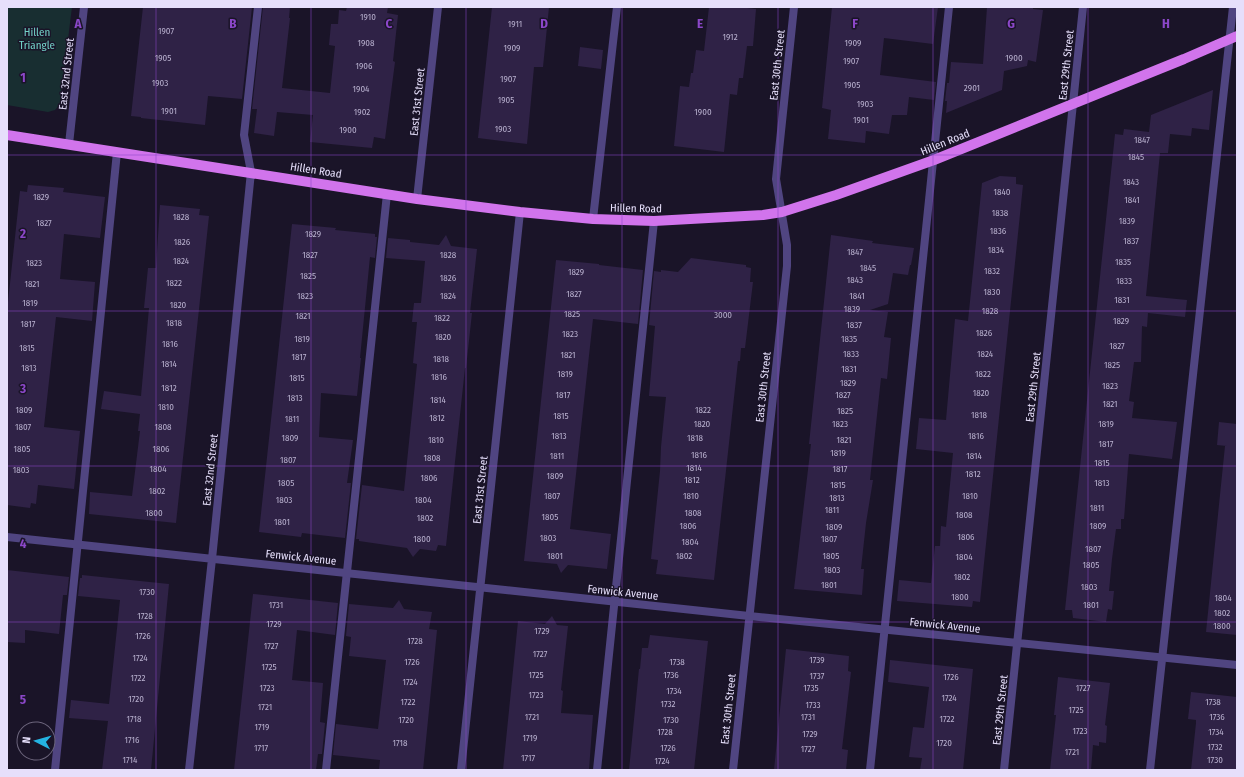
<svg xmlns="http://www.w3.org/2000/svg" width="1244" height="777" font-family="'Fira Sans Condensed',sans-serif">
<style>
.green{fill:#182e31}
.building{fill:#2f2246}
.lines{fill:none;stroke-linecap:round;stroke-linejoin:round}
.lane{stroke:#504581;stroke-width:8}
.street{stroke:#504581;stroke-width:8}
.primary{stroke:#d174ec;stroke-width:10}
.grid{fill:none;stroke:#8b47c8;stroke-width:1;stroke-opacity:0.55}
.labels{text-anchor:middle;stroke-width:3;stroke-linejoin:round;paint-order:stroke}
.number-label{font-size:9px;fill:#b8b0ce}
.park-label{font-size:11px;fill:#73d2c8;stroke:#1a1428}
.street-label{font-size:11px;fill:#e6dffb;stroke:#1a1428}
.grid-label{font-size:13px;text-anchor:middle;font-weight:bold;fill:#8b47c8;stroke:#1a1428;stroke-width:3;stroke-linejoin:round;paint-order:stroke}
</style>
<rect width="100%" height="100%" fill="#1a1428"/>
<path class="green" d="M7 7H72L60 104 55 110 48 112 7 105Z"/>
<path class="building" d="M143 7H252L242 99 208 96 205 125 141 118V117L131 116Z
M263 7H290L289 18H290L282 88 330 93 335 46 329 45 331 24H338L339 10 346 11 347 7H388L387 13 398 15 393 61 395 62 385 139 374 137 372 148 310 142 313 115 277 112 274 136 254 133 257 109H252Z
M492 7H549L543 67H534L527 144 478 138Z
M709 7H738L756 9 753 46H747L743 78H739L737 95 730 94 724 152 674 146 680 86 689 87 691 73H693L696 50 704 51Z
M832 7H938L933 44 884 38 880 75 936 82 934 100 909 97 907 115H892L889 134 866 131 865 143 828 139 831 110 822 108Z
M987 7H1033V9L1043 10 1036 62 1028 60 1027 66 1004 71 1002 90 946 113 947 101H945L947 83H949L951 62 983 64Z
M580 47 603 50 601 69 578 66Z
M1213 90 1209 130 1192 128 1191 136 1170 134 1168 153H1160L1159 163 1146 296 1187 300 1185 317 1148 313 1147 327 1142 326 1141 362H1134L1129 401 1134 402 1132 418 1177 422 1172 459 1129 454 1124 519H1121V529H1116L1112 559 1109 591H1114L1112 610 1108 609 1106 622 1073 618 1072 610H1065L1115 134 1123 135 1124 129 1149 132 1151 115Z
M1000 176 1016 177V184L1023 185 980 602 973 601 972 607 897 601 899 580 931 583 935 546H940L941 526 946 527 953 453 916 449 919 418 946 420 955 319 968 321 982 183Z
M28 185 64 188 63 192 105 197 100 238 64 234 60 279 95 282 92 321 56 317 44 427 80 431 74 489 38 485 36 504 31 503 30 508 7 505V311L20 191 27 192Z
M160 205 200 209 199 215 209 216 176 523 89 514 90 492 132 496 140 431H138L140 414 101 409 104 391 141 396 149 308H144L148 268H156Z
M292 224 336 228 335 230 375 234V237H377L375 258 370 257 360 358H361L357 396 321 393 319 437 353 440 347 483H351L345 538 302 533 301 537 259 532Z
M446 235 451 246 477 249 470 313H472L466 368H465L446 546 438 545 436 551 420 549 413 557 407 548 359 541V539H356L362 485 404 491 417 364 413 363 417 322H412L414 303H421L425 261 386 258 388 238 410 240V242L439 245Z
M831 235 873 241 872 243 914 248 911 265H910L908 275 893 273 888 304 870 310 888 312 884 337 891 338 887 379 881 378 870 480H873L866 523 861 569H864L862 595 794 589 811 444H809Z
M691 258 746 265V267L751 268 750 282H753L745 348H741L740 361H738L714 580 656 574 658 560 651 559 660 471 661 447 666 397 649 396 655 326 649 325 654 271 661 272V270L678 272Z
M556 260 599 264V265L643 270 638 324 593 319 570 529 611 534 607 569 568 565 561 573 557 564 524 561Z
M1219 422 1237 424V635L1206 632 1225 446H1227L1217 445Z
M7 570 69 577 67 595H63L59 634 25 630V643L7 642Z
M82 575 169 584 151 770H102L108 721 69 718 71 700 109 704 120 600 78 596 80 578H82Z
M253 594 338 603 335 635 297 630 292 680 323 683 320 722 325 723 322 754H318L316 770H234Z
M399 600 404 609 432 612 429 629 437 630 423 770H379L380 760 333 755 336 724 378 729 386 660 349 656 351 637 346 636 349 604 393 608Z
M552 616 557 625 568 626 561 690 563 691 561 713 593 715 589 770H503L518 621 545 624Z
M650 635 708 641 694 770H629L639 669H640L642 648H648Z
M786 649 849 656 848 671 851 672 842 749 848 750 846 770H774Z
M890 660 973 669 963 770H920L922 758 909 757 913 727 924 728 929 687 888 682Z
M1058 677 1110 683 1105 725 1107 726 1106 743 1099 742V746L1093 745 1091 770H1050L1056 715H1054Z
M1191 692 1237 697V770H1191L1196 723V720L1188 719Z"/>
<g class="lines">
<path class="lane" d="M251 172 244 135 258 7
M593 219 617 7
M55 770 117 152
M326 770 387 194
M597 770 654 221
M870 770 949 7
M1150 770 1233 7"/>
<path class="street" d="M69 144 84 7
M417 199 438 7
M7 537 749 616 1237 665
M189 770 212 559 251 172
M461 770 520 212
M733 770 787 266V245L776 179 794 7
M1004 770 1083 7"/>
<path class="primary" d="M7 135 417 199 520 212 593 219 654 221 763 215 782 212 836 195 934 160 1184 59 1237 36"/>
</g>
<path class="grid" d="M156 7V770M311 7V770M466 7V770M622 7V770M778 7V770M933 7V770M1088 7V770M7 155H1237M7 311H1237M7 466H1237M7 622H1237"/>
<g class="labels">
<g class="number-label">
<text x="368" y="20">1910</text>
<text x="515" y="27">1911</text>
<text x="166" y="34">1907</text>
<text x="730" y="40">1912</text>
<text x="366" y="46">1908</text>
<text x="853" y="46">1909</text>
<text x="512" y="51">1909</text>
<text x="163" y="61">1905</text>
<text x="1014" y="61">1900</text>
<text x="851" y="64">1907</text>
<text x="364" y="69">1906</text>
<text x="508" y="82">1907</text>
<text x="160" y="86">1903</text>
<text x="852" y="88">1905</text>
<text x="972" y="91">2901</text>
<text x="361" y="92">1904</text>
<text x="506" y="103">1905</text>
<text x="865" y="107">1903</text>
<text x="169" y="114">1901</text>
<text x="362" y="115">1902</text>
<text x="703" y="115">1900</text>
<text x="861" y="123">1901</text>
<text x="503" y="132">1903</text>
<text x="348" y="133">1900</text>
<text x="1142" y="143">1847</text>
<text x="1136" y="160">1845</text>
<text x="1131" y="185">1843</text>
<text x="1002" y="195">1840</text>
<text x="41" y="200">1829</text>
<text x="1132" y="203">1841</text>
<text x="1000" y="216">1838</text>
<text x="181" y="220">1828</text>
<text x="1127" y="224">1839</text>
<text x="44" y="226">1827</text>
<text x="998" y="234">1836</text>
<text x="313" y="237">1829</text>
<text x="1131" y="244">1837</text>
<text x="182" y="245">1826</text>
<text x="996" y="253">1834</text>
<text x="855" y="255">1847</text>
<text x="310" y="258">1827</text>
<text x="448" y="258">1828</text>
<text x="181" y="264">1824</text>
<text x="1123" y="265">1835</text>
<text x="34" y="266">1823</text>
<text x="868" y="271">1845</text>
<text x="992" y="274">1832</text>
<text x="576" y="275">1829</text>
<text x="308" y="279">1825</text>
<text x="448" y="281">1826</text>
<text x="855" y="283">1843</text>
<text x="1124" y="284">1833</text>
<text x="174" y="286">1822</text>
<text x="32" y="287">1821</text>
<text x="992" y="295">1830</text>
<text x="574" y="297">1827</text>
<text x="305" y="299">1823</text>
<text x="448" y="299">1824</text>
<text x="857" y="299">1841</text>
<text x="1122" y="303">1831</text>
<text x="30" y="306">1819</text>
<text x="178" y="308">1820</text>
<text x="852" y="312">1839</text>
<text x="990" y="314">1828</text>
<text x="572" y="317">1825</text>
<text x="723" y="318">3000</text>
<text x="303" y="319">1821</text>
<text x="442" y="321">1822</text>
<text x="1121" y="324">1829</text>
<text x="174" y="326">1818</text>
<text x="28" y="327">1817</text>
<text x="854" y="328">1837</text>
<text x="984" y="336">1826</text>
<text x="570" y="337">1823</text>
<text x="443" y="340">1820</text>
<text x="302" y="342">1819</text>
<text x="849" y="342">1835</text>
<text x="170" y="347">1816</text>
<text x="1117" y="349">1827</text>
<text x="27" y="351">1815</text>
<text x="851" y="357">1833</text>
<text x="985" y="357">1824</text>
<text x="568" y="358">1821</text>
<text x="299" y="360">1817</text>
<text x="441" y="362">1818</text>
<text x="169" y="367">1814</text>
<text x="1112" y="368">1825</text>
<text x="29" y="371">1813</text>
<text x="849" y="372">1831</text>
<text x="565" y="377">1819</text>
<text x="983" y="377">1822</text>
<text x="439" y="380">1816</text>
<text x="297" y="381">1815</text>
<text x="848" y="386">1829</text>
<text x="1110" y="389">1823</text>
<text x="169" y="391">1812</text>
<text x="981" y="396">1820</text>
<text x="563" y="398">1817</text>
<text x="843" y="398">1827</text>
<text x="295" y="401">1813</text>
<text x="438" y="403">1814</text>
<text x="1110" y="407">1821</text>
<text x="166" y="410">1810</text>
<text x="24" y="413">1809</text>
<text x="703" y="413">1822</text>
<text x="845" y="414">1825</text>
<text x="979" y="418">1818</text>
<text x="561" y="419">1815</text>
<text x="437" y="421">1812</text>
<text x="292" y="422">1811</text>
<text x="702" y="427">1820</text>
<text x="840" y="427">1823</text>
<text x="1106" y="427">1819</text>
<text x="23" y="430">1807</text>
<text x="163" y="430">1808</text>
<text x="559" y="439">1813</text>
<text x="976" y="439">1816</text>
<text x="290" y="441">1809</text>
<text x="695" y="441">1818</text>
<text x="436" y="443">1810</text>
<text x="844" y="443">1821</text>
<text x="1106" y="447">1817</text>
<text x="22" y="452">1805</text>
<text x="161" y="452">1806</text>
<text x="838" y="456">1819</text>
<text x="699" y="458">1816</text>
<text x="557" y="459">1811</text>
<text x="974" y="459">1814</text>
<text x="432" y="461">1808</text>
<text x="288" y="463">1807</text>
<text x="1102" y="466">1815</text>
<text x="694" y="471">1814</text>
<text x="158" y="472">1804</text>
<text x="840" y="472">1817</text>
<text x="21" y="473">1803</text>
<text x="973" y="477">1812</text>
<text x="555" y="479">1809</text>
<text x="429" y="481">1806</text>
<text x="692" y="483">1812</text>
<text x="286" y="486">1805</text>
<text x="1102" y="486">1813</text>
<text x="838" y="488">1815</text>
<text x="157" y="494">1802</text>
<text x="552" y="499">1807</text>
<text x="691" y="499">1810</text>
<text x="970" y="499">1810</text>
<text x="837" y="501">1813</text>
<text x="284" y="503">1803</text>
<text x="423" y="503">1804</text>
<text x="1097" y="511">1811</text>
<text x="832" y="513">1811</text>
<text x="154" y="516">1800</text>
<text x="693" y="516">1808</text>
<text x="964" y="518">1808</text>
<text x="550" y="520">1805</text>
<text x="425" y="521">1802</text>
<text x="282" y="525">1801</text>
<text x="688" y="529">1806</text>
<text x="1098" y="529">1809</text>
<text x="834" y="530">1809</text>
<text x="966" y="540">1806</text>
<text x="548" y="541">1803</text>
<text x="422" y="542">1800</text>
<text x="829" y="542">1807</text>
<text x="690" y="545">1804</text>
<text x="1093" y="552">1807</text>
<text x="555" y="559">1801</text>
<text x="684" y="559">1802</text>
<text x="831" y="559">1805</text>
<text x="964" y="560">1804</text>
<text x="1091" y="568">1805</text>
<text x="832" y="573">1803</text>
<text x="962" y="580">1802</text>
<text x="829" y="588">1801</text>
<text x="1089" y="590">1803</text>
<text x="147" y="595">1730</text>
<text x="960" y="600">1800</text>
<text x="1223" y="601">1804</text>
<text x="276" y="608">1731</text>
<text x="1091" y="608">1801</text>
<text x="1222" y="616">1802</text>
<text x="145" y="619">1728</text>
<text x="274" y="627">1729</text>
<text x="1222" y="629">1800</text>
<text x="542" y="634">1729</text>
<text x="143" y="639">1726</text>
<text x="415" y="644">1728</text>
<text x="271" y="649">1727</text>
<text x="540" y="657">1727</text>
<text x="140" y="661">1724</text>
<text x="817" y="663">1739</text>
<text x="412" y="665">1726</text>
<text x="677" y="665">1738</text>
<text x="269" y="670">1725</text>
<text x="536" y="678">1725</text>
<text x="671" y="678">1736</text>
<text x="817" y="679">1737</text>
<text x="951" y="680">1726</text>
<text x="138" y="681">1722</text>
<text x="410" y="685">1724</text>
<text x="267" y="691">1723</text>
<text x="811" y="691">1735</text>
<text x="1083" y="691">1727</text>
<text x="674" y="694">1734</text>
<text x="536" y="698">1723</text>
<text x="949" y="701">1724</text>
<text x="136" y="702">1720</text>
<text x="408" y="705">1722</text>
<text x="1213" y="705">1738</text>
<text x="668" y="707">1732</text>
<text x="813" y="708">1733</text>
<text x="265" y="710">1721</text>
<text x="1076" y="713">1725</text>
<text x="532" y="720">1721</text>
<text x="808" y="720">1731</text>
<text x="1217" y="720">1736</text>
<text x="134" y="722">1718</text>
<text x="947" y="722">1722</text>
<text x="406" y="723">1720</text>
<text x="671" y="723">1730</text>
<text x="262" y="730">1719</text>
<text x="1080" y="734">1723</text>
<text x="665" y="735">1728</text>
<text x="1216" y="735">1734</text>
<text x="810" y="737">1729</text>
<text x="530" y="741">1719</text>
<text x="132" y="743">1716</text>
<text x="400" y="746">1718</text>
<text x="944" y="746">1720</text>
<text x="1215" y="750">1732</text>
<text x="261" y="751">1717</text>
<text x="668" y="751">1726</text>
<text x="808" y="752">1727</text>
<text x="1072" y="755">1721</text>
<text x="528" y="761">1717</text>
<text x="130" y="763">1714</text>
<text x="1215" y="763">1730</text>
<text x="662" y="764">1724</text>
</g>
<g class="park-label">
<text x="37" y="36">Hillen<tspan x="37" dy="13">Triangle</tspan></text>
</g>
<g class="street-label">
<text transform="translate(777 65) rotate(-84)" y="4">East 30th Street</text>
<text transform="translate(1066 65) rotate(-84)" y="4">East 29th Street</text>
<text transform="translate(66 74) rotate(-84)" y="4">East 32nd Street</text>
<text transform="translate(417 102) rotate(-84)" y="4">East 31st Street</text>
<text transform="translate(945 142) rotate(-22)" y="4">Hillen Road</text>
<text transform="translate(316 170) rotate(9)" y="4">Hillen Road</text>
<text transform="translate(636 208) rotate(1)" y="4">Hillen Road</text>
<text transform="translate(763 387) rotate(-84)" y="4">East 30th Street</text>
<text transform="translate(1033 387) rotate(-84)" y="4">East 29th Street</text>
<text transform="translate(210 470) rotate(-84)" y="4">East 32nd Street</text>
<text transform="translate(480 490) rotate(-84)" y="4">East 31st Street</text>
<text transform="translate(301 557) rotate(6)" y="4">Fenwick Avenue</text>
<text transform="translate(623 592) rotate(6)" y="4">Fenwick Avenue</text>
<text transform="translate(945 625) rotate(6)" y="4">Fenwick Avenue</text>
<text transform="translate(728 709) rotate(-84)" y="4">East 30th Street</text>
<text transform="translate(1000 710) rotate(-84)" y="4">East 29th Street</text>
</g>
</g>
<g class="grid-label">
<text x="78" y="28">A</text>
<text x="233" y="28">B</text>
<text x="389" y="28">C</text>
<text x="544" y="28">D</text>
<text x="700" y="28">E</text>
<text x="855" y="28">F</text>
<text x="1011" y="28">G</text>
<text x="1166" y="28">H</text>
<text x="23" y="82">1</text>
<text x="23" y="238">2</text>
<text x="23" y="393">3</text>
<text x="23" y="548">4</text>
<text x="23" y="704">5</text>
</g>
<rect width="1244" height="777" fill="none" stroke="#e6dffb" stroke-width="16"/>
<g transform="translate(36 741) rotate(276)"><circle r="19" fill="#1a1428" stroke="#6c657c"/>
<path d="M0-3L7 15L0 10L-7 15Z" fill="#24b3e2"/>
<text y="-6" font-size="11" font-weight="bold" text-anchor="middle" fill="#e6dffb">N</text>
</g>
</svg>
